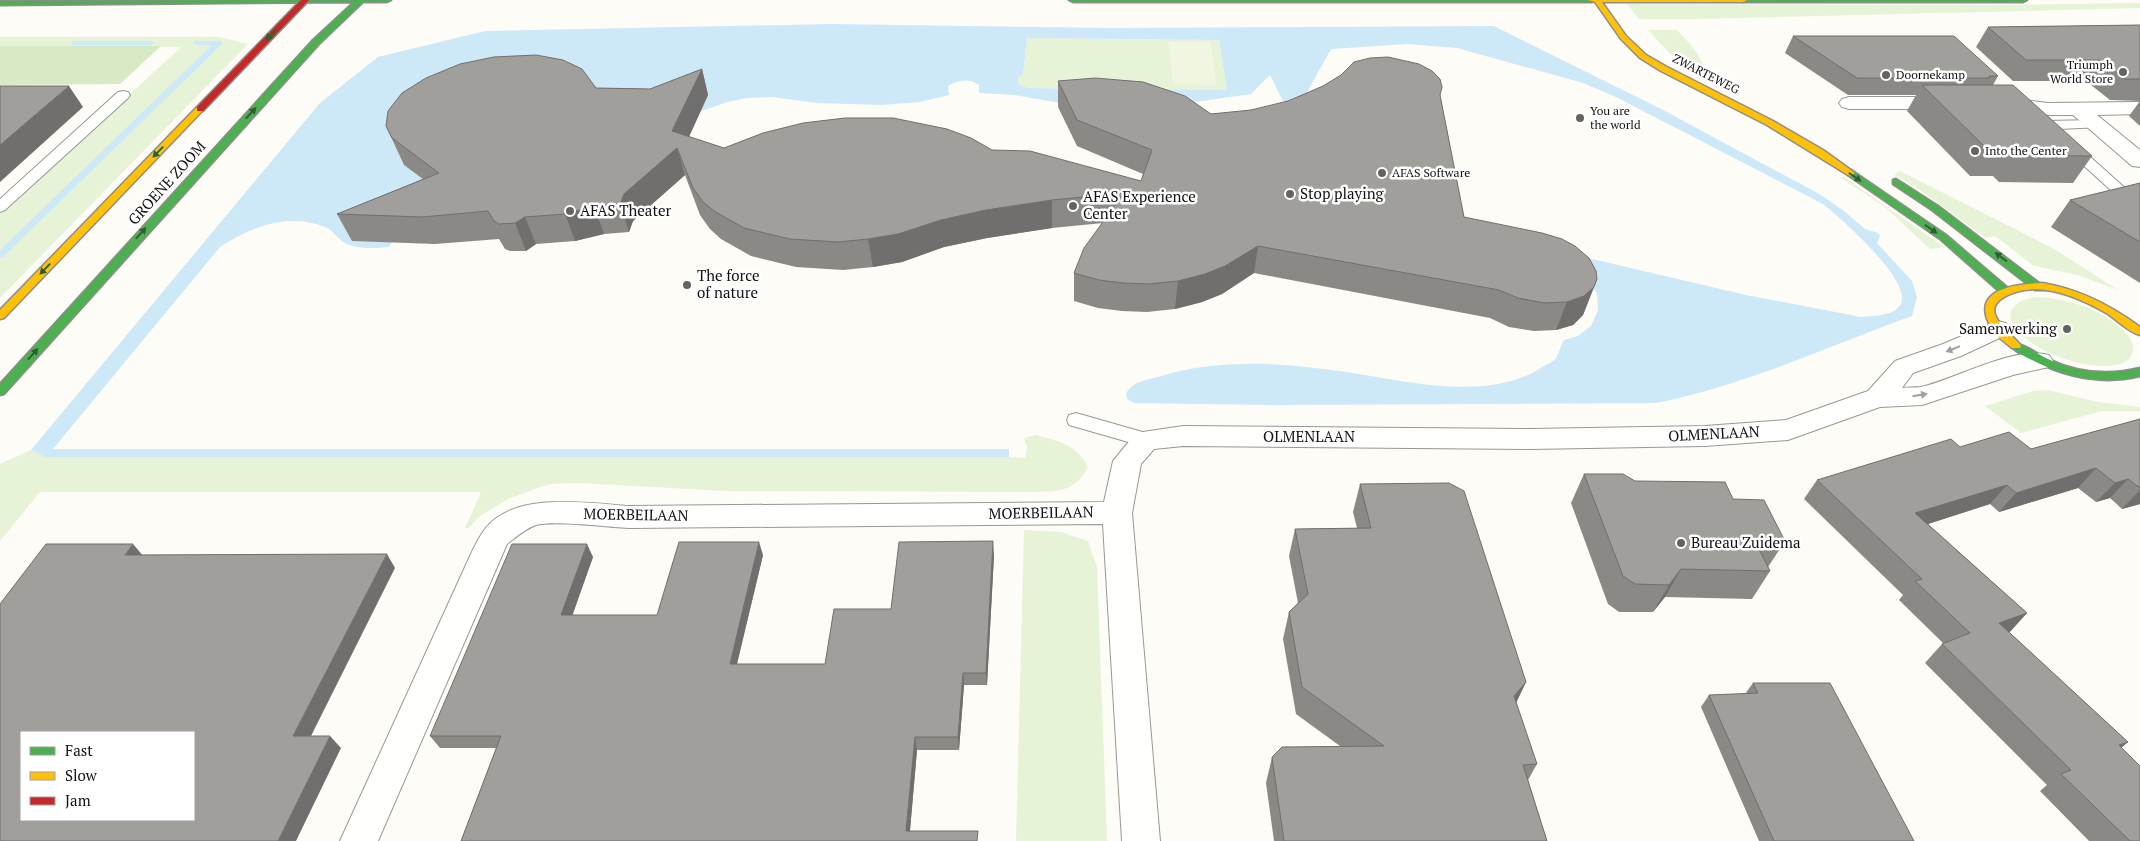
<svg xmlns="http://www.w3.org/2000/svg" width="2140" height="841" font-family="'PT Serif',serif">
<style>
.green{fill:#e7f3d7}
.forest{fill:#d8eac5}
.pitch{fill:#f0f6e1}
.water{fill:#cde8f7}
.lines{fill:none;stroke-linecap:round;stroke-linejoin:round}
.stream{fill:#cde8f7;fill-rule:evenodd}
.lane-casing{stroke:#979795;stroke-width:2}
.street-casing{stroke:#979795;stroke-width:2}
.fast-casing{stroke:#8e8d8b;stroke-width:3}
.slow-casing{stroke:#8e8d8b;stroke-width:3}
.jam-casing{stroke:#8e8d8b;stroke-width:3}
.lane{fill:#fffffe;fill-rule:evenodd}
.street{fill:#fffffe;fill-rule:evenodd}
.fast{fill:#4caf50;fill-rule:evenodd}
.slow{fill:#ffc107;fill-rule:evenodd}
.jam{fill:#c62828;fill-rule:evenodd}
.wall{fill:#8a8986}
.shaded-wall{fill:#716f6d}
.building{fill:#a19f9c;stroke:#716f6d;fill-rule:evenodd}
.oneway{fill:#2e6030}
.oneway2{fill:#a0a09f}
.poi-dot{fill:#646362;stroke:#fff;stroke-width:2}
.labels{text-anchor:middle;stroke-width:5;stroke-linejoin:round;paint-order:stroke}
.far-poi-label{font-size:12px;fill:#111;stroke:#fff;text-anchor:start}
.far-street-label{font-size:12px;fill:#111;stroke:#fff}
.street-label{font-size:15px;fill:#111;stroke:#fff}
.poi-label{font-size:15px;fill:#111;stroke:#fff;text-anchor:start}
</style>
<rect width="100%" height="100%" fill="#fdfcf7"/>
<path class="green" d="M2140 3V8L1696 19H1639L1627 4 2007 5Z
M1648 30H1677L1693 47 1715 83 1674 58Z
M0 37H220L248 44 0 298V214L181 47 0 46Z
M1027 38 1219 40 1227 90 1029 88 1019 85 1018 78 1023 75Z
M1900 171 2056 250 2118 290 2078 275 2034 266 1995 236 1986 238 1914 186 1894 175Z
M1844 177 1944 247 1930 249 1885 207 1841 178Z
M2035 297C2067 298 2101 308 2125 332 2129 335 2133 343 2133 348 2134 372 2093 366 2079 363 2063 359 2047 353 2033 344 2009 328 1996 305 2035 297Z
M2048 390 2098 402 2140 407V411H2102L2021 433 1985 406 2033 391Z
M1036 435C1059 441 1077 445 1088 467 1075 492 1060 491 1034 492L728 491 578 483 549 484 508 499 480 516 469 528H465L481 492H40L0 541V464L31 450 45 457H1009L1025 458 1027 448 1024 438Z
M1024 530 1061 532 1088 541 1097 567 1107 841H1016Z"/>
<path class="forest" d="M0 46H161L120 84 0 85Z"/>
<path class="pitch" d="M1169 42H1211L1216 85 1173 84Z"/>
<path class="water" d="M831 24 1112 28 1494 26 1663 110 1821 195 1844 211 1865 229 1878 233 1880 236 1877 243 1912 281 1917 297 1912 316C1827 347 1745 385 1656 403L1278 405 1134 403 1127 399 1126 394C1131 382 1147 380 1158 377 1212 360 1269 362 1324 369 1389 376 1481 406 1541 368 1545 365 1553 362 1556 358 1559 352 1561 346 1564 340L1578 336 1591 326 1598 310 1597 293 1583 276 1575 255 1746 295 1861 317C1872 316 1889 316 1898 308 1921 287 1839 217 1823 204L1614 96 1583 83 1457 48 1407 44 1331 49 1300 105 1283 101 1270 75 1251 94 1153 108 1131 89 1227 90 1219 40 1027 38 1023 75 1018 78 1019 85 1029 88 1083 89 1066 104 1014 95 979 93V85C969 78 958 80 948 86L949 95 920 102 881 105 817 103 772 97 748 98 727 102 699 112 398 152 404 165 426 178 389 247C375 248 356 250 343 242 337 238 333 230 325 227 289 212 250 227 220 247L53 449H1009V457H45L31 450 320 103 378 57 485 31Z"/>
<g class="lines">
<path class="stream" d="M72 41H151L155 43 151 45H72Z
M194 41H219L223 43 3 257 0 258V250L212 45H197L193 43Z"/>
<g class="lane-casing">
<path id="lane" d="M123 91 128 92 130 95 128 98 5 210 0 212V199L118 92Z
M2096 120 2103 124 2101 127 2059 129 2125 188 2128 191 2125 194H2115L2039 125 2041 122 2046 121Z
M1076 413 1153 435 1156 440 1153 445 1146 447 1069 425 1067 420 1069 415Z"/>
</g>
<g class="street-casing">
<path id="street" d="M1849 97H1949L1956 99 1959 103 1956 107 1949 109H1849L1842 107 1839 103 1842 99Z
M2002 97 2048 103 2140 102V114L2097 115 2140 150V167L2132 166 2073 115H2048L1995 107 1992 103 1995 99Z
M1997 321 2006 323 2010 329 2006 335 1961 356 1913 373 1902 388C1908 387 1915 388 1921 387 1956 379 2015 345 2049 355L2053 361 2049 367 2013 375 1922 405 1880 407 1788 440 1705 446 1530 449 1183 446 1154 449 1141 464 1132 513 1160 841H1122L1103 524 629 528C607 527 555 520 536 525 525 529 516 537 507 544L378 841H340L470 556C474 547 479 537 485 529 514 491 587 503 629 506L1104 502 1113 461 1136 433 1183 426 1530 429 1705 426 1786 420 1868 391 1895 361 1943 344Z"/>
</g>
<g class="fast-casing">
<path id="fast" d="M391 0 387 2H363L319 44 4 394 0 395V384L313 40 354 2 0 5V1Z
M1069 0H1596L1592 2H1073Z
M1739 0H2027L2023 2H1743Z
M1851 170 1946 235 2009 289 2010 291 2009 293H2001L1940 239 1848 175V171Z
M1896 179 1938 206 2043 286 2044 288 2043 290H2035L1932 210 1893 184V180Z
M2016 343C2027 346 2037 354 2048 359 2078 373 2108 376 2140 368V376C2103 385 2068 378 2034 361 2026 357 2016 353 2011 346L2012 344Z"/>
</g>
<g class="slow-casing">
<path id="slow" d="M1588 0H1747L1743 2H1602L1626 36 1646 55 1667 67 1773 121 1823 150 1855 173 1851 176 1848 175 1767 125 1661 71 1640 58 1621 39 1595 2Z
M197 107H200L204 109 4 318 0 319V310Z
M2042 283C2079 289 2110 305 2140 327V335C2129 332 2118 321 2108 314 2079 297 2038 279 2006 296 1976 311 2012 333 2021 346L2020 348H2012C2006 343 1997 337 1992 330 1990 327 1989 322 1987 319 1976 287 2020 284 2042 283Z"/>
</g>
<g class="jam-casing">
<path id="jam" d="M301 0H309L203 111H197V107Z"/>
</g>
<use href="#lane" class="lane"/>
<use href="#street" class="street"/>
<use href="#fast" class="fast"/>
<use href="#slow" class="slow"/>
<use href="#jam" class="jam"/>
</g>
<path class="wall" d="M2140 25V126L2129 116 2140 101 2110 100 2086 81H2013L1976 47 1988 27Z
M1793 36 1998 76 1993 85 2092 156 2073 183 1999 182 1993 176H1970L1907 111 1916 95H1848L1785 53Z
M702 69 708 95 689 137 724 148 992 150 1141 181 1143 174 1077 146 1058 107V81L1211 114 1440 95 1464 217 1594 287 1583 315 1573 325 1556 330 1534 331 1509 327 1490 318 1254 273 1222 294 1202 302 1175 309 1147 312 1122 311 1098 308 1074 301V273L1103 223 1052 228 987 238 944 247 902 262 873 267 843 270 796 267 751 256 721 239 710 229 700 215 685 175 633 221 629 232 604 234 575 241 536 244 526 251H510L505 249 499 239 435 244 352 241 337 214 423 179 404 165 386 126 596 88 650 89Z
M2140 183V283L2051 227 2070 200Z
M2140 419V504L2122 509 2110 498 2096 502 2078 488 1999 512 1990 504 1928 524 2027 613 2009 632 2128 742 2121 748 2140 841H2089L2040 791 2047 785 1925 663 1942 644 1943 643 1899 600 1903 595 1804 499 1817 480 1960 447 2031 449Z
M1584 474 1733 499 1785 541 1768 567 1770 571 1752 599 1665 597 1653 612H1619L1608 604 1571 503Z
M1360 484 1526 682 1516 703 1537 764 1528 780 1547 841H1274L1266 783 1272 757 1340 746 1296 714 1283 639 1289 612 1298 603 1289 556 1295 529 1357 528 1353 512Z
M763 555 737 664H825L891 609 994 555 987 685H964L959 750H917L910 831 461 841 496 748H440L430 736 593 557 572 615H657Z
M1753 683 1914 841H1759L1701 707 1709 695 1745 694Z"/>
<path class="shaded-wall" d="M702 69 708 95 680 156 677 148 685 175 633 221 629 232 620 204 624 194 672 131Z
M69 86 83 107 0 182V145Z
M1052 200V228L987 238 944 247 902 262 873 267 868 239 941 220 986 210Z
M594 206 604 234 575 241 565 214Z
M525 217 536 244 526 251 515 223Z
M1258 246 1254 273 1222 294 1202 302 1175 309 1178 281Z
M1594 287 1583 315 1573 325 1556 330 1567 302Z
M2096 468 2078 488 1999 512 2016 493Z
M2128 479 2110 498 2096 502 2115 483Z
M2007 485 1990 504 1900 533 1915 513Z
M2140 490V504L2122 509Z
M993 541 994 555 987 685 986 673Z
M759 542 763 555 734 676 730 664Z
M133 544 144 557 125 555Z
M587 544 593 557 568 628 561 615Z
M387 554 395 568 305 748 293 736Z
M1681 569 1665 597 1653 612 1669 585Z
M2027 613 2009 633 1999 623Z
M963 673 964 685 959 750 958 737Z
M1526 682 1513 709 1514 696Z
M330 736 341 748 296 841H278Z
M915 737 917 750 909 841 906 831Z
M2128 742 2106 760 2119 745Z"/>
<path class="building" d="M2140 25V79H2124L2100 60H2026L1988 27Z
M1793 36H1954L1998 76H1989L1990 78H1857Z
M536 55 563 60 582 69 596 88 650 89 702 69 672 131 724 148 763 133 803 123 845 118H893L947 129 971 138 992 150 1030 151 1141 181 1152 150 1077 120 1058 81 1095 78 1143 82 1185 96 1211 114 1251 110 1288 101 1323 86 1341 75 1354 62 1370 58 1388 57 1419 64 1432 71 1440 79 1442 87 1440 95 1464 217 1542 233 1562 239 1575 246 1589 258 1596 271 1597 279 1594 287 1584 296 1567 302 1544 303 1518 298 1499 290 1258 246 1225 266 1205 274 1178 281 1148 284 1123 283 1099 280 1074 273 1084 248 1124 193 1052 200 986 210 941 220 898 234 868 239 838 242 790 239 744 228 714 211 703 202 693 188 677 148 624 194 620 204 594 206 565 214 525 217 515 223 499 224 494 221 488 211 422 217 337 214 439 173 392 138 386 126 388 111 402 93 426 78 460 64 494 57Z
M1922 85H2013L2092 156 2017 155 2010 149H1987Z
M0 86H69L0 145Z
M2140 183V242L2070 200Z
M2140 419V488L2128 479 2115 483 2096 468 2016 493 2007 485 1915 513 2027 613 1999 623 2128 742 2119 745 2140 766V841H2130L2061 774 2071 770 1942 644 1970 633 1915 581 1922 579 1817 480 1951 439 1960 447 2009 432 2031 449Z
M1584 474H1623L1635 481 1725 482 1733 499 1764 500 1785 541H1755L1770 571 1681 569 1669 585 1635 584 1623 576Z
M1449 483 1464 491 1526 682 1514 696 1537 764 1523 765 1547 841H1284L1272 757 1282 747 1384 746 1302 687 1289 612 1308 594 1295 529 1371 528 1360 484Z
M993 541 986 673H963L958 737H915L906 831H978L977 841H461L501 736H430L512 544H587L561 615H657L679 542H759L730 664H825L834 609H891L899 542Z
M46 544H133L125 555 387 554 293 736H330L278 841H0V604ZM21 732H194V820H21Z
M1753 683H1830L1914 841H1774L1709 695 1758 693Z"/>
<defs><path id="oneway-solid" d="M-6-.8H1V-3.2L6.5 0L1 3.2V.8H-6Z" transform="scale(1.25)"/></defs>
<g class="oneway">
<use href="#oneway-solid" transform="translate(271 35) rotate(134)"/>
<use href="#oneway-solid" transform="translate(251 113) rotate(-47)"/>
<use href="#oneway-solid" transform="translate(158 152) rotate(134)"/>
<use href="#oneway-solid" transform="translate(1855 177) rotate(35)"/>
<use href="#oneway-solid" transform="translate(1931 229) rotate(35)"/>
<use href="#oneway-solid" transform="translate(141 233) rotate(-48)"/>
<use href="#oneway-solid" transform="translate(2001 257) rotate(-143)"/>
<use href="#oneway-solid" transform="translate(45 269) rotate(134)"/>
<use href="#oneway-solid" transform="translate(33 354) rotate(-48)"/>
</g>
<g class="oneway2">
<use href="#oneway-solid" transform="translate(1953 349) rotate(158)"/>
<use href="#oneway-solid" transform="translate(1920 395) rotate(-9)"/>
</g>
<g class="poi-dot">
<circle cx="2123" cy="72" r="5"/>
<circle cx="1886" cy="75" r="5"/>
<circle cx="1580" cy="118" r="5"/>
<circle cx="1975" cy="151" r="5"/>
<circle cx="1382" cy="173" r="5"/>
<circle cx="1290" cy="194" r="5"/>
<circle cx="1073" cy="206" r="5"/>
<circle cx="570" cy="211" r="5"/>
<circle cx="687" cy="285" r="5"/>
<circle cx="2067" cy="329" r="5"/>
<circle cx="1681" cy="543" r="5"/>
</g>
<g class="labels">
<g class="far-poi-label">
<text x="2113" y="69" text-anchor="end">Triumph<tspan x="2113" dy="14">World Store</tspan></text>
<text x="1896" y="79">Doornekamp</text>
<text x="1590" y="115">You are<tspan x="1590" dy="14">the world</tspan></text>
<text x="1985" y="155">Into the Center</text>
<text x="1392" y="177">AFAS Software</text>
</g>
<g class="far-street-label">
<text transform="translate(1706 74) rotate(27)" y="4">ZWARTEWEG</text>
</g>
<g class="street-label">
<text transform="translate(167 183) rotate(-48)" y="5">GROENE ZOOM</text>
<text transform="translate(1714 434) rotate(-3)" y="5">OLMENLAAN</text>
<text x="1309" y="442">OLMENLAAN</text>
<text transform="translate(1041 513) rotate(-1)" y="5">MOERBEILAAN</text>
<text transform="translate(636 515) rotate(1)" y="5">MOERBEILAAN</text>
</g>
<g class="poi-label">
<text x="1300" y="199">Stop playing</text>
<text x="1083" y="202">AFAS Experience<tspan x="1083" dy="17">Center</tspan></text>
<text x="580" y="216">AFAS Theater</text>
<text x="697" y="281">The force<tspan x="697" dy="17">of nature</tspan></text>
<text x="2057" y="334" text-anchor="end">Samenwerking</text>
<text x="1691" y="548">Bureau Zuidema</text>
</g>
</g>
<rect x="20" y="731" width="175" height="90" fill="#ffffff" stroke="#a0a0a0"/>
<rect x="30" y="747" width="25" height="8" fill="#4caf50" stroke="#a0a0a0"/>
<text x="65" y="756" font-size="15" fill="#111111">Fast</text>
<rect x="30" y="772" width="25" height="8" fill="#ffc107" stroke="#a0a0a0"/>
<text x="65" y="781" font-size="15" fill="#111111">Slow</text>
<rect x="30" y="797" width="25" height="8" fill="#c62828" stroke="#a0a0a0"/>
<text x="65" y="806" font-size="15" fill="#111111">Jam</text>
</svg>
